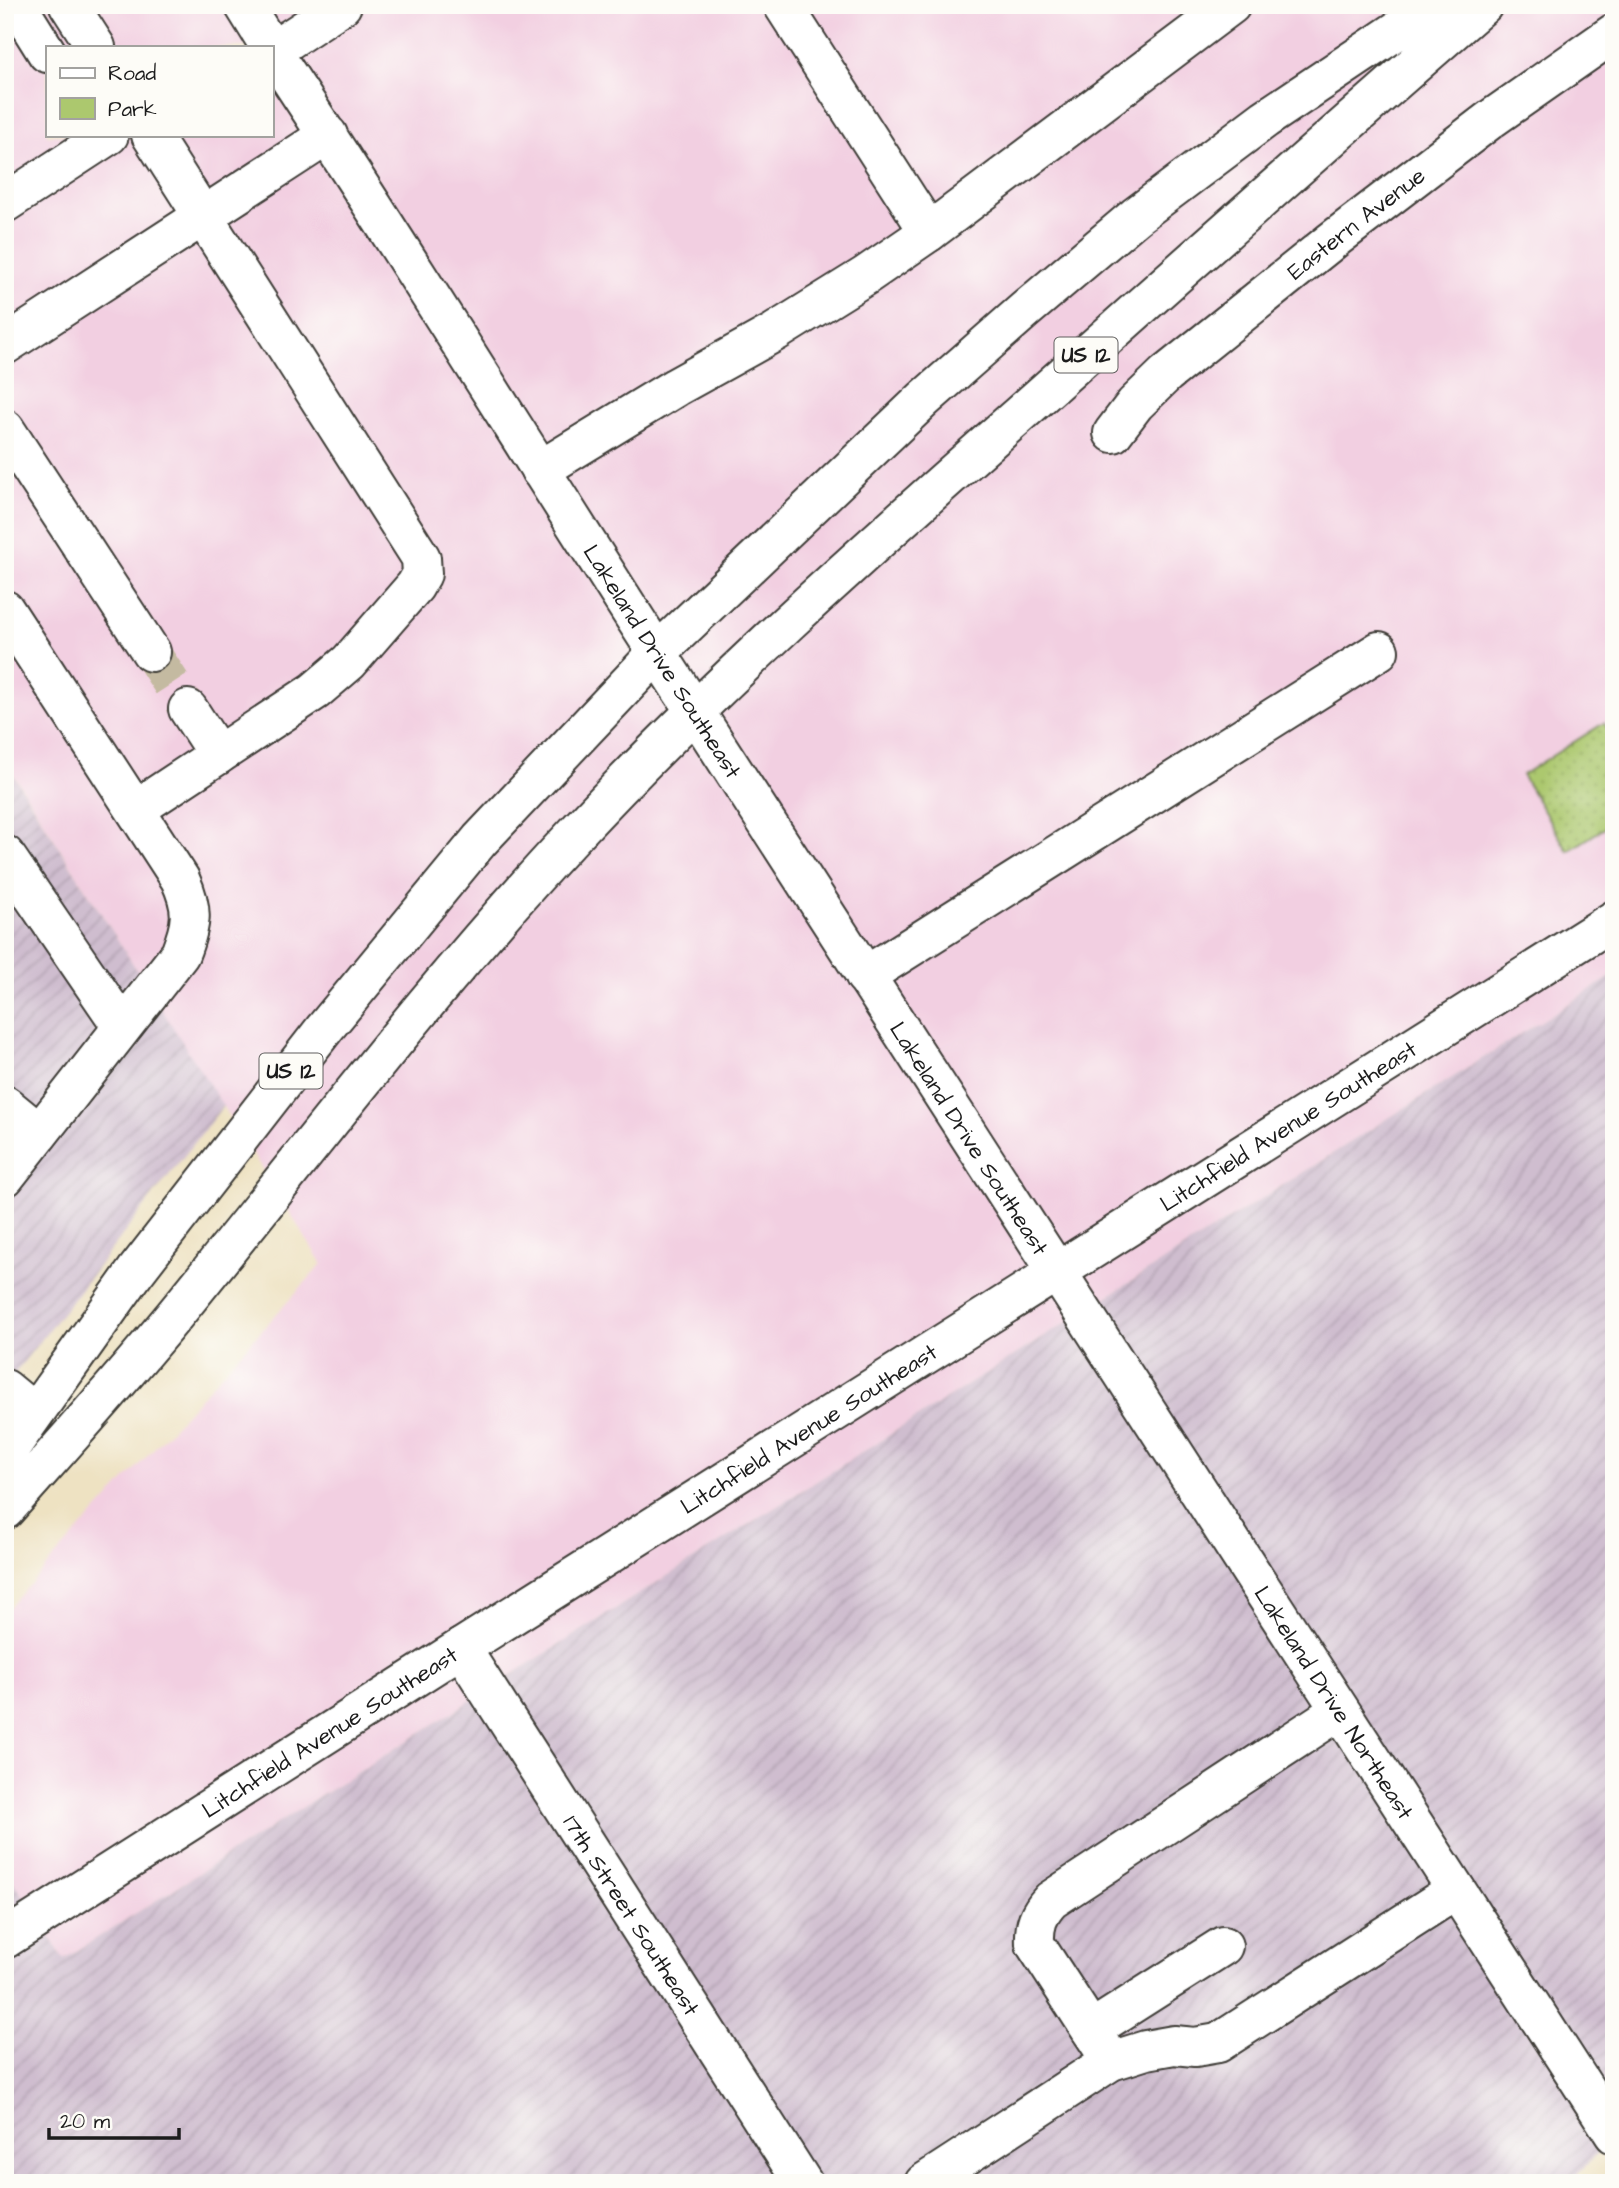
<svg xmlns="http://www.w3.org/2000/svg" width="1619" height="2188" font-family="'Architects Daughter',sans-serif">
<style>
.built{fill:#f2cfe1;fill-rule:evenodd}
.industrial{fill:url(#industrial-furrows)}
.green{fill:url(#green-dots);stroke:#647245;stroke-width:2}
.lines{fill:none;stroke-linecap:round;stroke-linejoin:round}
.minor-tunnel{stroke:#c4baa1;stroke-width:38;stroke-dasharray:38 19;stroke-linecap:butt}
.minor-casing{stroke:#3c3a35;stroke-width:42}
.major-casing{stroke:#3c3a35;stroke-width:42}
.highway-casing{stroke:#3c3a35;stroke-width:42}
.minor{stroke:#fff;stroke-width:38}
.major{stroke:#fff;stroke-width:38}
.highway{stroke:#fff;stroke-width:38}
.labels{text-anchor:middle;stroke-width:7;stroke-linejoin:round;paint-order:stroke}
.shield{fill:#fdfcf7;stroke:#605f5e;stroke-width:2}
.shield-label{font-size:21px;font-weight:bold;fill:#1c1c1c}
.street-label{font-size:23px;fill:#1c1c1c;stroke:#fdfcf7}
</style>
<defs>
<pattern id="industrial-furrows" width="10" height="10" patternUnits="userSpaceOnUse" patternTransform="scale(1.75)"><rect width="10" height="10" fill="#cfbdcf"/><path d="M-1 1l2-2M0 10L10 0M9 11l2-2" fill="none" stroke="#b1a2b1"/></pattern>
<pattern id="green-dots" width="8" height="8" patternUnits="userSpaceOnUse" patternTransform="scale(1.75)"><rect width="8" height="8" fill="#acc86e"/><path d="M2 2h.1M6 6h.1" fill="none" stroke="#93ab5f" stroke-width="1.8" stroke-linecap="round"/></pattern>
</defs>
<rect width="100%" height="100%" fill="#fdfcf7"/>
<filter id="ink" filterUnits="userSpaceOnUse"><feTurbulence type="fractalNoise" baseFrequency=".0143" numOctaves="2"/><feDisplacementMap in="SourceGraphic" scale="14" xChannelSelector="R" yChannelSelector="G"/><feConvolveMatrix kernelMatrix="1 2 1 2 8 2 1 2 1" color-interpolation-filters="sRGB"/></filter>
<filter id="wash" filterUnits="userSpaceOnUse"><feTurbulence type="fractalNoise" baseFrequency=".00686" numOctaves="4" result="noise"/><feDisplacementMap in="SourceGraphic" scale="28" xChannelSelector="R" yChannelSelector="G"/><feGaussianBlur stdDeviation="1.57" result="paint"/><feColorMatrix in="noise" values="0 0 0 0 0 0 0 0 0 0 0 0 0 0 0 0 0 1.4 0 .05"/><feComposite in="paint" operator="in"/></filter>
<g filter="url(#wash)">
<rect width="100%" height="100%" fill="#eee2c2"/>
<path class="built" d="M5 5H1614V975L64 1959 5 1869V1612L322 1264 5 761ZM47 47H271V135H47Z"/>
<path class="industrial" d="M5 762 223 1106 5 1386Z
M1614 975V2137L1568 2183H5V1869L64 1959Z"/>
<path class="green" d="M1604 723 1614 739V822L1568 851 1522 775Z"/>
</g>
<g filter="url(#ink)">
<g class="lines">
<path class="minor-tunnel" d="M151 652 188 709"/>
<g class="minor-casing">
<g id="minor">
<path d="M17 5 47 53"/>
<path d="M69 5 96 47"/>
<path d="M783 5 929 232"/>
<path d="M272 51 342 5"/>
<path d="M5 203 109 135"/>
<path d="M5 345 328 135"/>
<path d="M5 429 151 652"/>
<path id="s1" d="M1113 433 1135 404 1166 374 1333 240 1491 119 1614 33"/>
<path d="M540 470 676 387 775 332 865 276 929 232 1231 5"/>
<path d="M5 610 180 879C194 910 192 923 180 954L5 1177"/>
<path d="M188 709 218 755"/>
<path d="M136 809 315 691 349 662 415 586 422 574 421 558 151 135"/>
<path d="M5 855 115 1016 126 1022"/>
<path d="M865 976 1379 651"/>
<path d="M5 1105 39 1133"/>
<path d="M5 1389 34 1413"/>
<path id="s2" d="M461 1648 803 2183"/>
<path id="s3" d="M5 1939 461 1648 1614 920"/>
<path d="M1091 2030 1223 1946"/>
<path d="M1111 2061 1035 1944C1034 1925 1038 1914 1051 1900L1339 1711"/>
<path d="M924 2183 1111 2061 1146 2050 1174 2045 1195 2047 1218 2043 1456 1890"/>
</g>
</g>
<g class="major-casing">
<g id="major">
<path d="M244 5 270 47"/>
<path id="s4" d="M271 50C402 247 526 449 654 648 972 1144 1293 1639 1614 2134"/>
</g>
</g>
<g class="highway-casing">
<path id="highway" d="M5 1455 136 1271 325 1028 480 840 657 653 924 399 1025 310 1136 216 1265 119 1435 5
M5 1510C66 1441 128 1373 186 1301 313 1145 435 983 573 836 718 680 878 540 1037 399 1185 267 1333 135 1483 5"/>
</g>
<use href="#minor" class="minor"/>
<use href="#major" class="major"/>
<use href="#highway" class="highway"/>
</g>
</g>
<g class="labels">
<g class="shield">
<rect x="1054.5" y="337.5" width="63" height="35" rx="5"/>
<rect x="259.5" y="1053.5" width="63" height="35" rx="5"/>
</g>
<g class="shield-label">
<text x="1086" y="362">US 12</text>
<text x="291" y="1078">US 12</text>
</g>
<g class="street-label">
<text dy="8" stroke="none"><textPath href="#s1" startOffset="322">Eastern Avenue</textPath></text>
<text dy="8" stroke="none"><textPath href="#s4" startOffset="726">Lakeland Drive Southeast</textPath></text>
<text dy="8" stroke="none"><textPath href="#s3" startOffset="1519">Litchfield Avenue Southeast</textPath></text>
<text dy="8" stroke="none"><textPath href="#s4" startOffset="1293">Lakeland Drive Southeast</textPath></text>
<text dy="8" stroke="none"><textPath href="#s3" startOffset="952">Litchfield Avenue Southeast</textPath></text>
<text dy="8" stroke="none"><textPath href="#s4" startOffset="1965">Lakeland Drive Northeast</textPath></text>
<text dy="8" stroke="none"><textPath href="#s3" startOffset="385">Litchfield Avenue Southeast</textPath></text>
<text dy="8" stroke="none"><textPath href="#s2" startOffset="317">17th Street Southeast</textPath></text>
</g>
</g>
<rect width="1619" height="2188" fill="none" stroke="#fdfcf7" stroke-width="28"/>
<rect x="46" y="46" width="228" height="91" fill="#fdfcf7" stroke="#a3a29f" stroke-width="2"/>
<rect x="60" y="68" width="35" height="10" fill="#ffffff" stroke="#a3a29f" stroke-width="2"/>
<text x="108" y="80" font-size="21" fill="#1c1c1c">Road</text>
<rect x="60" y="98" width="35" height="21" fill="#acc86e" stroke="#a3a29f" stroke-width="2"/>
<text x="108" y="116" font-size="21" fill="#1c1c1c">Park</text>
<path d="M49 2128v10h130v-10" fill="none" stroke="#1c1c1c" stroke-width="3.5"/>
<text x="60" y="2128" font-size="21" fill="#1c1c1c" stroke="#fdfcf7" stroke-width="5" paint-order="stroke">20 m</text>
</svg>
